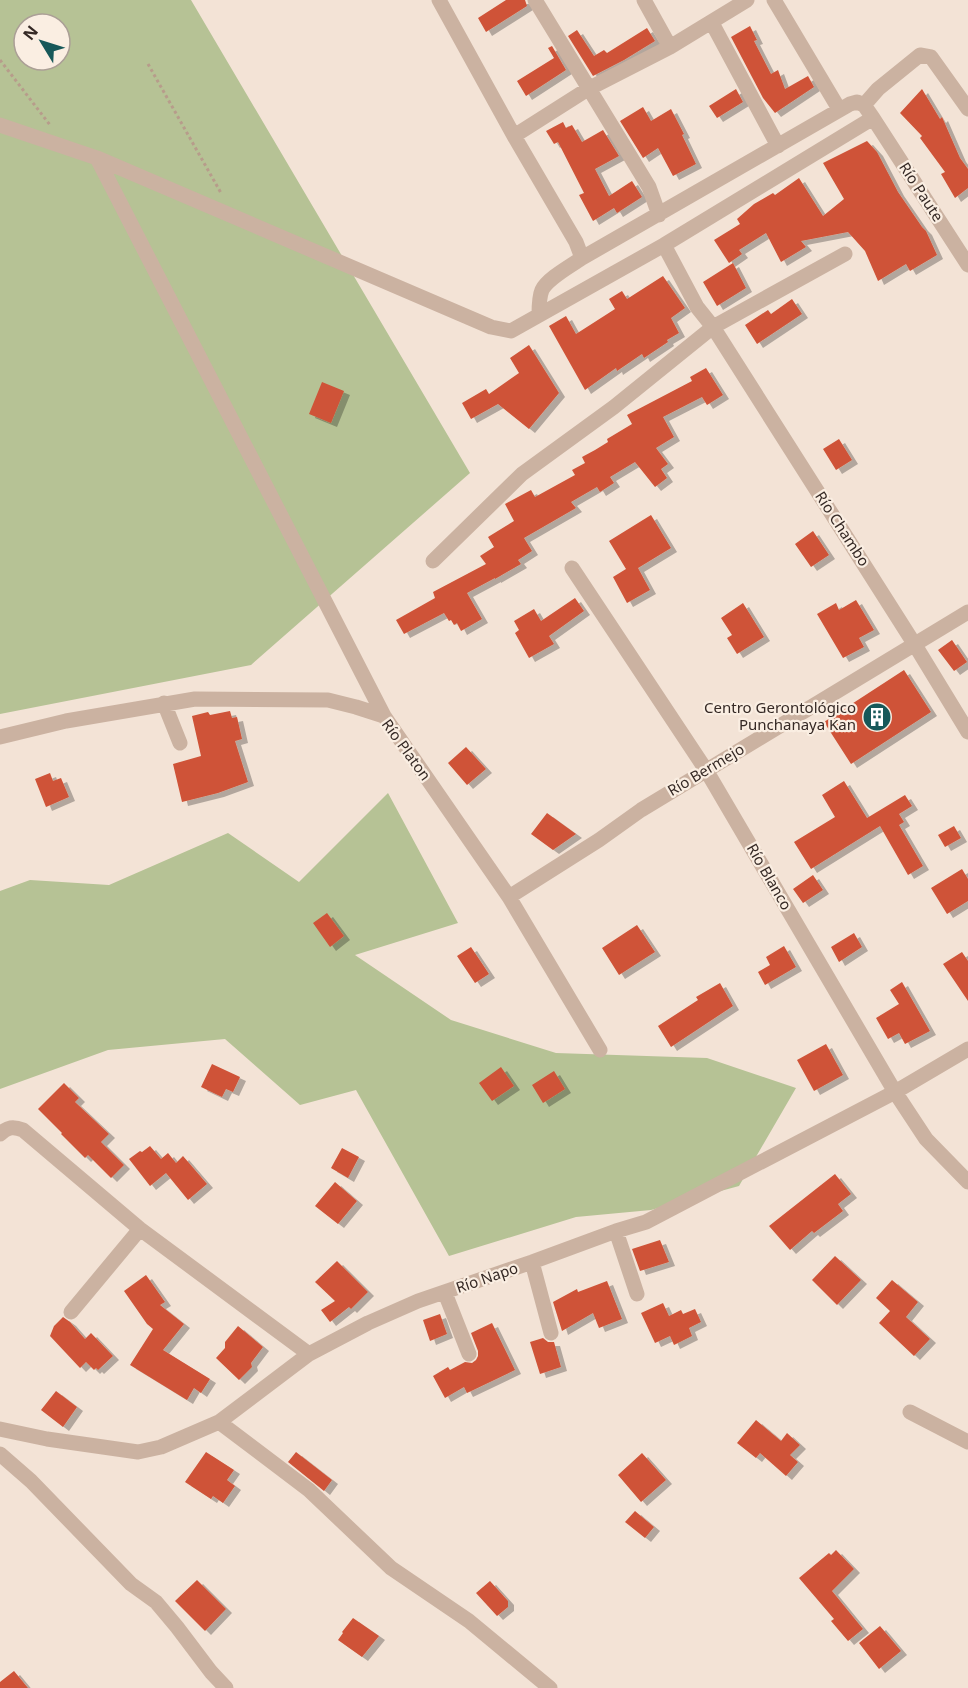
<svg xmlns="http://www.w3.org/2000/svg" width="968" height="1688" font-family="'Noto Sans',sans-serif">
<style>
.green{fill:#b6c295;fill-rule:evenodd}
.building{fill:#cf5337;filter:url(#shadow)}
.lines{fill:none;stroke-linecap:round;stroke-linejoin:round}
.path{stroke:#b79c8b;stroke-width:3;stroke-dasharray:3 3;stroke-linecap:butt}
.minor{stroke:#cbb2a1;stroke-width:15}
.labels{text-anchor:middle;stroke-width:4.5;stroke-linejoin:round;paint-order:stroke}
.street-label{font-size:15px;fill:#352925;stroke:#faeee2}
.poi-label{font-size:15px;fill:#352925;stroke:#faeee2;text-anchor:end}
</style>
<defs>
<filter id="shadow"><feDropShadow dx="6" dy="4" stdDeviation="0" flood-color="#0004"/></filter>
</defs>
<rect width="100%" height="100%" fill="#f3e3d6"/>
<path class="green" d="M0 0H191L470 473 251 665 0 714ZM24 24H60V60H24Z
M388 793 458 923 355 955 451 1020 556 1053 707 1058 796 1088 739 1186 651 1210 576 1217 449 1256 356 1090 300 1105 225 1039 108 1050 0 1089V891L30 880 109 885 228 833 299 882Z"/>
<path class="building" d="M506 0H525L527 6 486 32 478 18Z
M750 26 757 40 754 41 771 74 778 70 785 89 808 76 814 87 775 113 763 98 731 37Z
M647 28 655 41 624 60 593 76 568 36 577 30 594 56 604 50 607 53Z
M552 46 566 70 526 96 517 81 554 58 548 48Z
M736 89 743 102 717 118 709 106Z
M922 89 940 119 942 117 960 158 968 169V188L955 198 941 174 945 172 920 138 922 136 900 113Z
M643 107 651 121 671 109 684 134 682 135 696 164 673 176 658 148 643 158 620 121Z
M563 122 566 128 572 125 582 142 603 130 619 156 595 169 609 196 632 181 642 197 617 213 614 208 593 221 579 195 584 193 558 142 554 144 546 131Z
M867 141 877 152 898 192 922 227 926 231 937 255 910 271 906 264 878 281 865 251 848 232 801 241 806 247 781 262 766 233 739 250 742 254 729 263 714 240 740 224 737 219 754 204 773 193 775 195 799 178 823 216 844 199 823 163Z
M733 263 746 288 717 306 703 282Z
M663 276 685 308 671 318 679 333 667 340 668 342 644 358 642 354 617 371 616 368 585 390 549 326 566 316 576 334 615 309 609 299 622 291 627 299Z
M792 299 802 314 757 344 745 325 768 310 771 314Z
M529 345 559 393 529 429 498 404 471 419 462 403 486 389 489 394 519 373 510 358Z
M706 368 723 395 707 405 702 397 663 417 674 437 656 448 668 464 661 469 667 478 655 487 635 462 610 477 614 483 600 492 597 487 571 502 576 508 524 538 532 551 518 560 521 564 495 579V578L467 593 482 619 461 631 457 623 454 625 451 620 449 621 444 613 404 634 396 620 435 598 433 592 486 564 480 556 494 547 488 537 514 521 505 504 531 490 535 497 575 475 572 470 585 463 582 457 595 450 608 442 607 439 632 424 627 415 692 381 690 377Z
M322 382 344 391 331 423 309 414Z
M839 439 852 460 836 470 823 449Z
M651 515 671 548 638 568 650 590 627 603 613 577 626 569 609 541Z
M813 531 829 555 811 567 795 544Z
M575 598 584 611 549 636 554 644 529 658 515 633 519 630 514 621 534 609 541 621Z
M856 600 874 630 859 638 864 647 843 658 817 614 836 603 839 610Z
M743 603 764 637 737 654 727 638 732 635 721 618Z
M952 640 967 662 954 671 938 650Z
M904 670 931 712 851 764 824 722Z
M230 711 232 718 237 717 242 739 235 741 248 782 218 793 182 802 173 764 201 756 192 716 208 712 210 715Z
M466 747 486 769 467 785 448 763Z
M50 773 53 781 61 778 69 797 46 807 35 779Z
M844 781 867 818 905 795 912 806 899 814 904 822 899 825 923 866 908 875 880 826 811 869 794 842 835 817 822 795Z
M547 813 576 834 553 850 531 834Z
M954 826 961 838 945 847 938 835Z
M962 869 968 879V901L947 914 931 888Z
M813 875 823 890 803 903 793 889Z
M327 913 344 936 330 947 313 923Z
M637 925 655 952 619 975 602 948Z
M854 933 862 947 839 962 831 947Z
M784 946 796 967 765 985 758 972 770 965 766 957Z
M471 947 489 974 475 983 457 956Z
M962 952 968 961V1001L943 964Z
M902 982 930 1031 905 1044 899 1033 888 1039 876 1018 899 1004 890 990Z
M720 983 733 1006 671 1047 658 1026 698 1000 696 997Z
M826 1044 843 1075 814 1091 797 1060Z
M212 1064 240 1077 233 1092 226 1089 222 1097 201 1087Z
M501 1067 514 1086 492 1101 479 1083Z
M554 1071 565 1089 543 1103 532 1085Z
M64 1083 79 1098 75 1102 109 1134 101 1142 124 1165 111 1178 88 1155 85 1158 61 1134 62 1133 38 1109Z
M150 1146 161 1159 168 1153 176 1163 183 1156 207 1184 188 1200 166 1173 150 1186 129 1159 140 1151 142 1152Z
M342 1148 359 1157 348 1178 331 1168Z
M835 1174 851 1194 838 1204 843 1211 814 1233 812 1231 790 1250 769 1226Z
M335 1182 357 1201 338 1224 315 1206Z
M660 1240 669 1262 640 1271 632 1249Z
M835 1256 861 1280 837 1305 812 1280Z
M337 1261 368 1292 351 1309 349 1307 330 1322 321 1310 335 1301 315 1282Z
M146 1275 165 1302 160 1305 184 1324 163 1350 210 1379 201 1393 194 1388 187 1400 130 1365 153 1329 147 1324 124 1291Z
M892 1280 918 1302 906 1317 930 1339 914 1356 879 1323 890 1311 876 1298Z
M607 1281 622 1319 599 1328 593 1313 562 1331 553 1302 577 1289 578 1292Z
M663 1303 669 1316 681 1310 683 1314 695 1309 701 1322 689 1328 692 1336 674 1345 670 1336 655 1343 641 1313Z
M440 1314 447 1334 430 1341 423 1320Z
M63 1317 70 1322 85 1339 91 1333 113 1356 98 1370 96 1368 94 1370 86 1362 80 1368 50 1336 54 1326Z
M492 1323 515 1370 467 1393 464 1387 445 1398 433 1376 448 1367 450 1370 465 1362 472 1363 476 1360 478 1356V1351L471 1333Z
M238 1326 263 1347 251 1363 252 1367 239 1380 216 1358 225 1348V1342Z
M543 1338 548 1342H554L561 1367 540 1374 530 1342Z
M56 1391 77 1407 63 1427 41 1410Z
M756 1420 781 1441 787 1433 800 1445 790 1455 798 1462 786 1476 760 1453 756 1458 737 1443Z
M206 1452 234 1470 227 1480 235 1486 223 1503 213 1496 211 1499 185 1482Z
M296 1452 332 1480 324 1491 288 1462Z
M642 1453 666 1480 641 1502 618 1475Z
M635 1511 654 1527 645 1538 625 1522Z
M836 1550 854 1569 832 1591 863 1629 848 1641 831 1621 834 1619 799 1578 829 1553 831 1555Z
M197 1580 226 1609 205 1631 175 1601Z
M490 1581 508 1601V1607L497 1616 476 1593Z
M353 1618 379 1636 362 1657 338 1640 343 1633 342 1632Z
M880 1626 901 1651 879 1669 859 1643Z
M14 1671 28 1688H0V1682Z"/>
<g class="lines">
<path class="path" d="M0 60 50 125
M148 64 221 193"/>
<path class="minor" d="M439 0 514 136 576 242 582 258 850 104 857 102 864 105 873 118 968 265
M535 0 649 187 659 215
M644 0 670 47
M774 0 839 109
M712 23 778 146
M864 105 878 89 920 55 931 57 968 109
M0 125 97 158 491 327 511 331 664 245 873 118
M514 136 588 89 670 47 747 0
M97 158 384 716
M845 254 713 327 915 645 968 732
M539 315C539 307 539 297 542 290 548 278 571 266 582 258
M433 561 522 474 614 407 713 327 697 307 664 245
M572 568 706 770 895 1092 926 1139 968 1182
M164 703 180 743
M0 737 66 721 195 699 328 700 356 707 384 716 509 897 600 1050
M509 897 599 840 641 810 968 612
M0 1134C8 1127 13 1126 23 1130L140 1229 309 1354
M616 1231 637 1294
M532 1262 551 1333
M445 1293 469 1354
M71 1312 140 1229
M910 1412 968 1442
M219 1422 309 1490 391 1568 469 1621 550 1688
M0 1429 47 1439 138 1452 161 1447 219 1422 309 1354 368 1323 418 1301 532 1262 616 1231 646 1222 895 1092 968 1049
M0 1454 31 1481 131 1584 156 1602 177 1627 211 1672 226 1688"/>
</g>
<defs>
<g id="building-disc" transform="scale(1.5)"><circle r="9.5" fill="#175859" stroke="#faeee2"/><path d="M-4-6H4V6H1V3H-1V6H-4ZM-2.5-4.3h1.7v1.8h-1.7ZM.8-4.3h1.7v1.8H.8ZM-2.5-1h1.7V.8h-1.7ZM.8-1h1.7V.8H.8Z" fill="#fff"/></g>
</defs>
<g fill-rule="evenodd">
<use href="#building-disc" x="877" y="717"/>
</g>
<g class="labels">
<g class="street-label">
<text transform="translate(921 192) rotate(57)" y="5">Río Paute</text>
<text transform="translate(842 529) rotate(57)" y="5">Río Chambo</text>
<text transform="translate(406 750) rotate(54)" y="5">Río Platon</text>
<text transform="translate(706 770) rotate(-31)" y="5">Río Bermejo</text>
<text transform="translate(769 877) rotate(60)" y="5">Río Blanco</text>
<text transform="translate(487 1278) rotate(-19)" y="5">Río Napo</text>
</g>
<g class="poi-label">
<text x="856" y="713">Centro Gerontológico<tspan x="856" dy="17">Punchanaya Kan</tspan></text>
</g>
</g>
<g transform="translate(42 42) rotate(308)"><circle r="28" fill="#faeee2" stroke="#ab9f96" stroke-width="1.5"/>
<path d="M0-4.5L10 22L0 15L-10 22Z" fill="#175859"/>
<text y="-9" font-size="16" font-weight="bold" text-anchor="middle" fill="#352925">N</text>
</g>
</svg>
